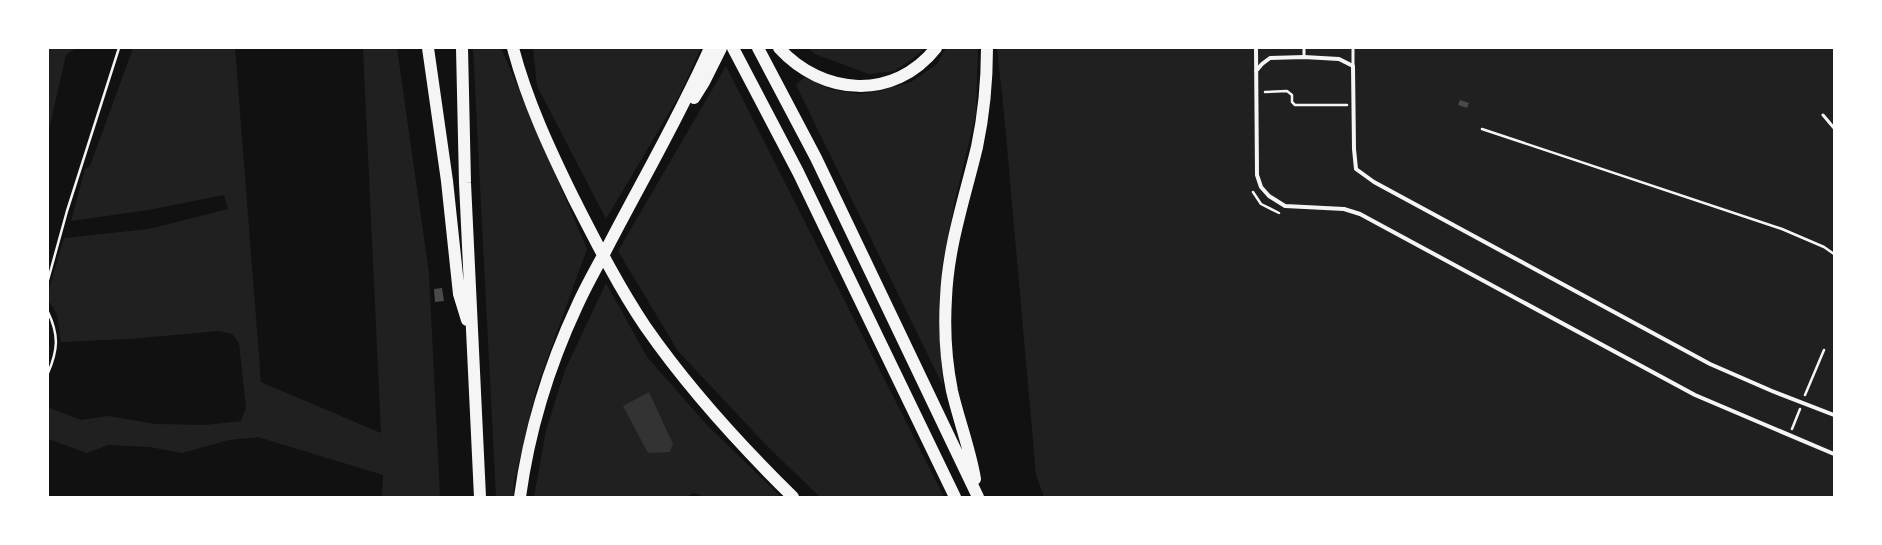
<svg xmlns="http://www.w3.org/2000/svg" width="1882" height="545" font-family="'DejaVu Sans',sans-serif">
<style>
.green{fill:#202020}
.water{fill:#333}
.building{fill:#4a4a4a}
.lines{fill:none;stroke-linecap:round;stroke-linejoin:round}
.path{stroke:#f5f5f5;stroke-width:2.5}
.service{stroke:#f5f5f5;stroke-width:3}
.minor{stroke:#f5f5f5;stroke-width:4}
.motorway{stroke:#f5f5f5;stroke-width:12}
</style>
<rect width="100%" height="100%" fill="#111"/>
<path class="green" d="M48 48H76L66 55 48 134Z
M133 48H235L261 382 381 433 363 48H397L429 273 440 497H382L383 475 258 437 229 440 182 453 150 447 108 445 87 453 48 439V406L52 409 81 420 108 416 156 424 205 425 241 421 246 408 239 343 232 334 219 331 129 339 61 342 57 314 48 300V292L64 238 149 229 228 209 224 195 149 210 71 221 85 169 90 166Z
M473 48H501L587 249 536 390 514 483 513 497H496Z
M533 48H701L679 96 606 219 537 86Z
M808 48H925L911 60 894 71 869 74 815 54Z
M946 48H978L976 114 955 200 942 268 939 325 943 386 796 85 806 76 829 89 859 94 880 91 911 82 937 64Z
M997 48H1834V497H1044L1036 475 1004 113Z
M726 66 944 497H820L766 445 678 351 618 251Z
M606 283 647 357 707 425 781 497H705L694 493 686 497H534L546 430 565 370Z"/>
<path class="water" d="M649 392 673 444 670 452 648 453 623 406Z"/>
<path class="building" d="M1460 100 1469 103 1467 108 1458 105Z
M442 288 444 301 435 302 434 289Z"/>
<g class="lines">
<path class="path" d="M1265 92 1287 91 1292 95V102L1295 105H1347
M1482 129 1782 229 1824 247 1834 254
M1253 192 1261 204 1279 213
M48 280 67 211 119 48
M48 312C59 335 58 350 48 373
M1805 395 1824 350
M1792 429 1800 409"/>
<path class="service" d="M1353 48V66
M1304 57V48
M1823 115 1834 128"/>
<path class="minor" d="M1256 48 1257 175 1261 187 1269 196 1285 206 1344 209 1360 214 1695 395 1834 454
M1256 71 1262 64 1270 58 1304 57 1339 59 1353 66 1354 149 1356 169 1374 182 1710 364 1772 391 1834 415"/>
<path class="motorway" d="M428 48 447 181 459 294 467 320
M462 48 465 183 480 497
M513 48C527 101 550 150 574 199 596 242 618 286 645 326 688 388 739 444 793 497
M733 48 798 172 955 497
M758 48 816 158 978 497
M779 48C823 96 894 101 936 48
M694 98 704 82 721 48
M975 479C970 449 959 421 952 391 946 361 944 329 946 298 948 246 965 197 977 147 984 114 987 81 987 48
M520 497C529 431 549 366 577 306 585 288 595 270 605 252 640 184 679 118 710 48"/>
</g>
<rect width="1882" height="545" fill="none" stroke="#ffffff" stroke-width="98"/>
</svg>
